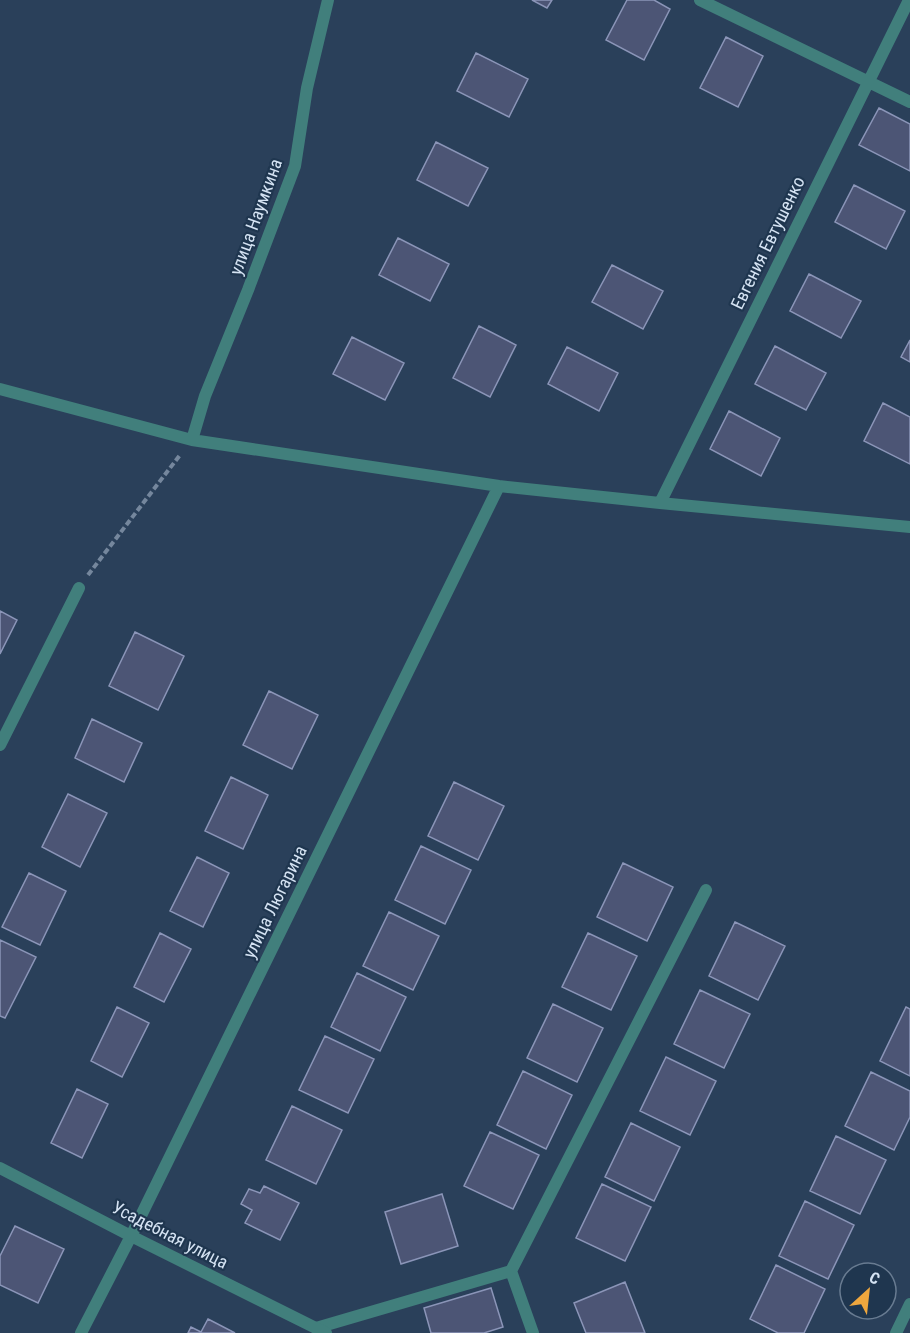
<svg xmlns="http://www.w3.org/2000/svg" width="910" height="1333" font-family="'Roboto Condensed',sans-serif">
<style>
.building{fill:#4c5575;stroke:#8b95b8;stroke-width:1.5}
.lines{fill:none;stroke-linecap:round;stroke-linejoin:round}
.path{stroke:#75879d;stroke-width:4;stroke-dasharray:6 3;stroke-linecap:butt}
.service{stroke:#417f7c;stroke-width:12}
.minor{stroke:#417f7c;stroke-width:12}
.labels{text-anchor:middle;stroke-width:4.5;stroke-linejoin:round;paint-order:stroke}
.street-label{font-size:18px;fill:#d5e3f3;stroke:#1f364f}
</style>
<rect width="100%" height="100%" fill="#2a405a"/>
<path class="building" d="M532 0H552L547 8Z
M627 0H654L670 9 644 60 606 40Z
M726 37 763 56 738 107 700 88Z
M476 53 528 79 509 117 457 91Z
M879 108 910 124V171L859 145Z
M436 142 488 168 468 206 417 180Z
M854 185 905 211 886 249 835 222Z
M398 238 449 264 430 301 379 275Z
M612 265 663 291 643 329 592 302Z
M809 274 861 301 841 338 790 311Z
M479 326 516 345 490 397 453 378Z
M352 337 404 363 385 400 333 374Z
M910 340V362L901 357Z
M775 346 826 373 806 410 755 384Z
M567 347 618 373 599 411 548 384Z
M883 403 910 417V464L864 441Z
M729 411 780 438 761 476 710 449Z
M0 611 17 620 0 654Z
M135 632 184 656 158 710 109 686Z
M269 691 318 715 292 769 243 745Z
M92 719 142 743 124 782 75 758Z
M231 777 268 795 243 849 205 831Z
M454 782 504 806 478 860 428 836Z
M68 794 107 813 80 867 42 847Z
M421 846 471 870 445 924 395 900Z
M197 857 229 873 203 927 170 911Z
M623 863 673 887 647 941 597 917Z
M29 873 66 891 40 945 2 927Z
M389 912 439 936 413 990 363 966Z
M735 922 785 946 758 1000 709 976Z
M160 933 191 949 164 1002 134 987Z
M588 933 637 956 611 1010 562 987Z
M0 940 36 957 5 1018 0 1016Z
M357 973 406 997 380 1051 331 1027Z
M700 990 750 1014 724 1068 674 1044Z
M553 1004 603 1028 577 1082 527 1058Z
M117 1007 149 1023 122 1077 91 1061Z
M906 1007 910 1009V1076L880 1061Z
M325 1036 374 1059 348 1113 299 1090Z
M666 1057 716 1081 690 1135 640 1111Z
M523 1071 572 1095 546 1149 497 1125Z
M871 1072 910 1091V1117L894 1150 845 1126Z
M77 1089 108 1104 82 1158 51 1143Z
M292 1106 342 1130 316 1184 266 1160Z
M631 1123 680 1147 654 1201 605 1177Z
M490 1132 539 1155 513 1209 464 1186Z
M836 1136 886 1160 860 1214 810 1191Z
M602 1184 651 1207 625 1261 576 1238Z
M264 1186 299 1203 280 1240 245 1223 252 1210 241 1204 249 1189 260 1193Z
M442 1194 458 1246 401 1264 385 1212Z
M805 1201 854 1225 828 1279 779 1256Z
M15 1226 64 1249 38 1303 0 1285V1256Z
M776 1265 825 1289 804 1333H778L750 1319Z
M625 1282 645 1333H586L574 1303Z
M491 1288 503 1327 484 1333H431L424 1308Z
M208 1319 235 1333H188L191 1327 201 1332Z"/>
<g class="lines">
<path class="path" d="M88 575 180 455"/>
<path class="service" d="M316 1328 511 1271
M533 1333 511 1271 706 890"/>
<path class="minor" d="M700 0 910 102
M0 389 192 440 499 486 660 503 910 527
M192 440 205 396 248 290 295 166 307 88 328 0
M660 503 909 0
M0 745 79 588
M0 1168 131 1236 326 1333
M81 1333 131 1236 499 486
M896 1333 910 1304"/>
</g>
<g class="labels">
<g class="street-label">
<text transform="translate(256 217) rotate(-70)" y="6">улица Наумкина</text>
<text transform="translate(768 243) rotate(-64)" y="6">Евгения Евтушенко</text>
<text transform="translate(275 902) rotate(-64)" y="6">улица Люгарина</text>
<text transform="translate(170 1235) rotate(27)" y="6">Усадебная улица</text>
</g>
</g>
<g transform="translate(868 1291) rotate(27)"><circle r="28" fill="#1f364f" stroke="#687b91" stroke-width="1.5"/>
<path d="M0-4.5L10 22L0 15L-10 22Z" fill="#efa73e"/>
<text y="-9" font-size="16" font-weight="bold" text-anchor="middle" fill="#d5e3f3">С</text>
</g>
</svg>
